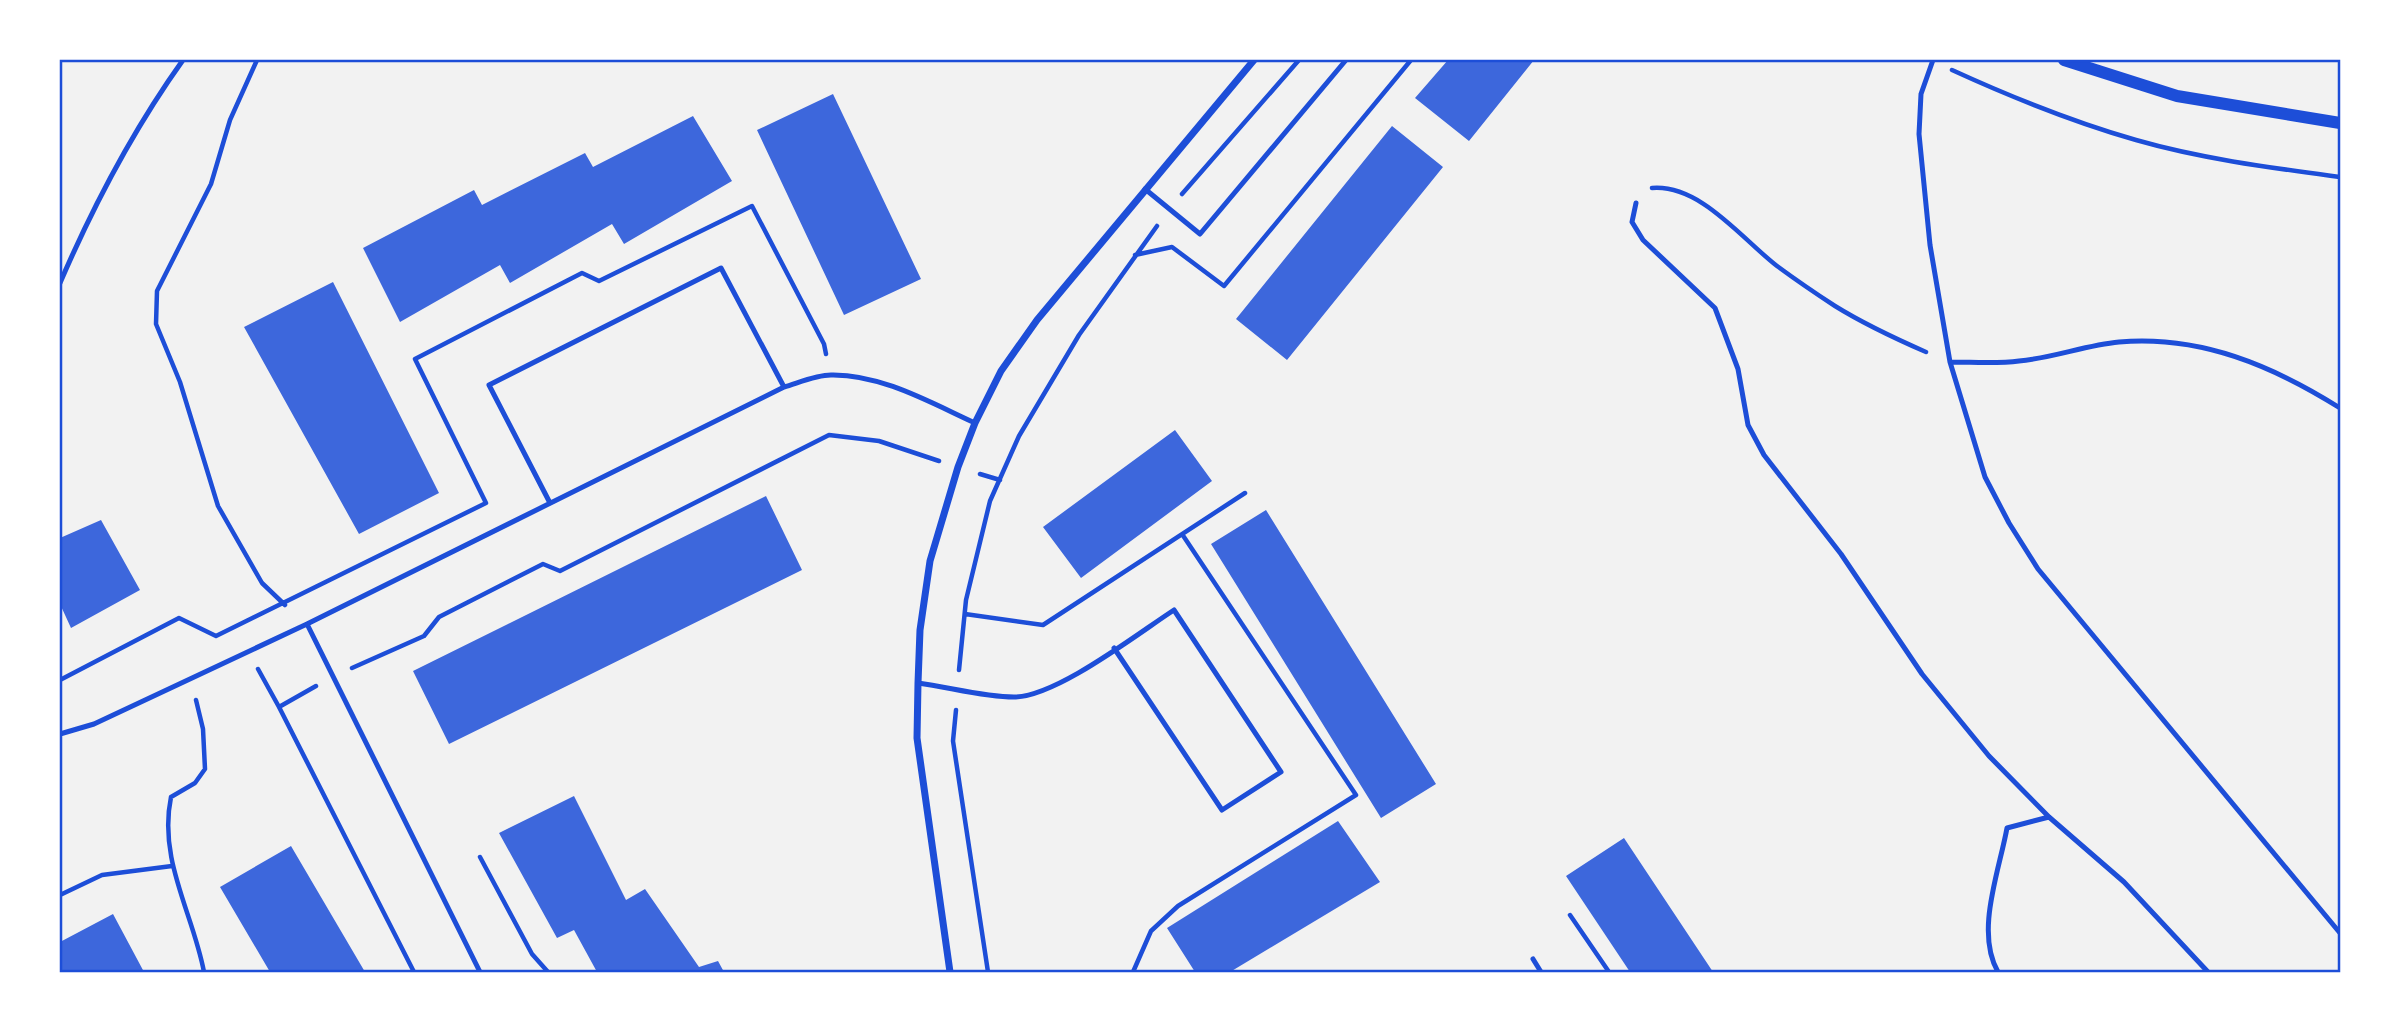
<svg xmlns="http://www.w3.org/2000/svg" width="2400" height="1032" font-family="Rubik,sans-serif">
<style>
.building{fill:#3d67dc}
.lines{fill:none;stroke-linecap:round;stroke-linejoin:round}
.path{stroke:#1d4ed8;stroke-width:4.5}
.service{stroke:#1d4ed8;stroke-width:5}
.minor{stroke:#1d4ed8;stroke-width:7}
.tertiary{stroke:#1d4ed8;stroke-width:12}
.neatline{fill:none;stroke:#1d4ed8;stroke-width:2.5}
</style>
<rect width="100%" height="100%" fill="#f2f2f2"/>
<path class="building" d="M1448 60H1534L1469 141 1415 98Z
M833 94 921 279 844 315 757 130Z
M693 116 732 181 624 244 612 224 510 283 500 265 400 322 363 248 474 190 482 205 585 153 593 167Z
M1392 126 1443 167 1287 360 1236 319Z
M333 282 439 493 359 534 244 327Z
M1175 430 1212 481 1081 578 1043 527Z
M766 496 802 570 449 744 413 671Z
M1266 510 1436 784 1381 818 1211 544Z
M101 520 140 590 71 628 60 604V538Z
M574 796 626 900 645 889 699 967 718 961 724 972H597L574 930 557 938 499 833Z
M1338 821 1380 882 1230 972H1195L1167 928Z
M1624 838 1713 972H1630L1566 876Z
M291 846 365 972H270L220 887Z
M113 914 144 972H60V942Z"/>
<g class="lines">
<path class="path" d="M257 60 230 120 211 184 157 291 156 324 180 382 218 506 262 583 285 605
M1952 70C2011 97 2073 122 2136 140 2202 159 2273 168 2340 177
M1652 188C1700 184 1742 239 1777 266 1796 280 1815 293 1835 306 1864 324 1894 338 1926 352
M1182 194 1299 60
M1135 255 1172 247 1224 286 1411 60
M980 474 1000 480
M965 614 1043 625 1245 493
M352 668 424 636 439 617 543 564 560 571 829 435 879 441 939 461
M258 669 279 707 316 686
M959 670 966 600 990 501 1019 436 1079 335 1157 226
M60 680 179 618 216 636 486 503 415 359 582 273 599 281 752 206 824 344 826 354
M196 700 203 729 205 769 195 783 171 797C158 860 193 913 204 972
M279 707 414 972
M956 710 953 741 988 972
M480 857 532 954 548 972
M60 895 102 875 172 866
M1570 915 1609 972
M1133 972 1151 931 1178 906 1356 795 1182 534"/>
<path class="service" d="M1933 60 1921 94 1919 134 1930 245 1950 362 1985 477 2009 523 2038 569 2340 933
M1145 189 1200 234 1346 60
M1636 203 1632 222 1643 240 1715 308 1738 369 1748 425 1764 455 1841 554 1922 674 1989 756 2049 817 2124 882 2208 972
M60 283C94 204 133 130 183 60
M1950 362C1973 362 1997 364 2019 361 2053 358 2086 345 2119 342 2201 335 2273 366 2340 408
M550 503 489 385 721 268 784 387
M307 624 480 972
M918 683C949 687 983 697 1014 697 1056 697 1137 634 1174 610L1281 772 1222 810 1114 648
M60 734 94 724 307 624 784 387C798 383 816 375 831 375 881 374 931 403 975 423
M1533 959 1541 972
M1998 972C1975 932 1999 872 2007 828L2049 817"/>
<path class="minor" d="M950 972 917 738 918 683 920 630 930 561 958 467 975 423 1001 371 1037 320 1254 60"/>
<path class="tertiary" d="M2064 60 2177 96 2340 123"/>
</g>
<rect width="2400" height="1032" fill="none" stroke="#ffffff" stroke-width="122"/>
<rect x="61" y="61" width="2278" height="910" class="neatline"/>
</svg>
